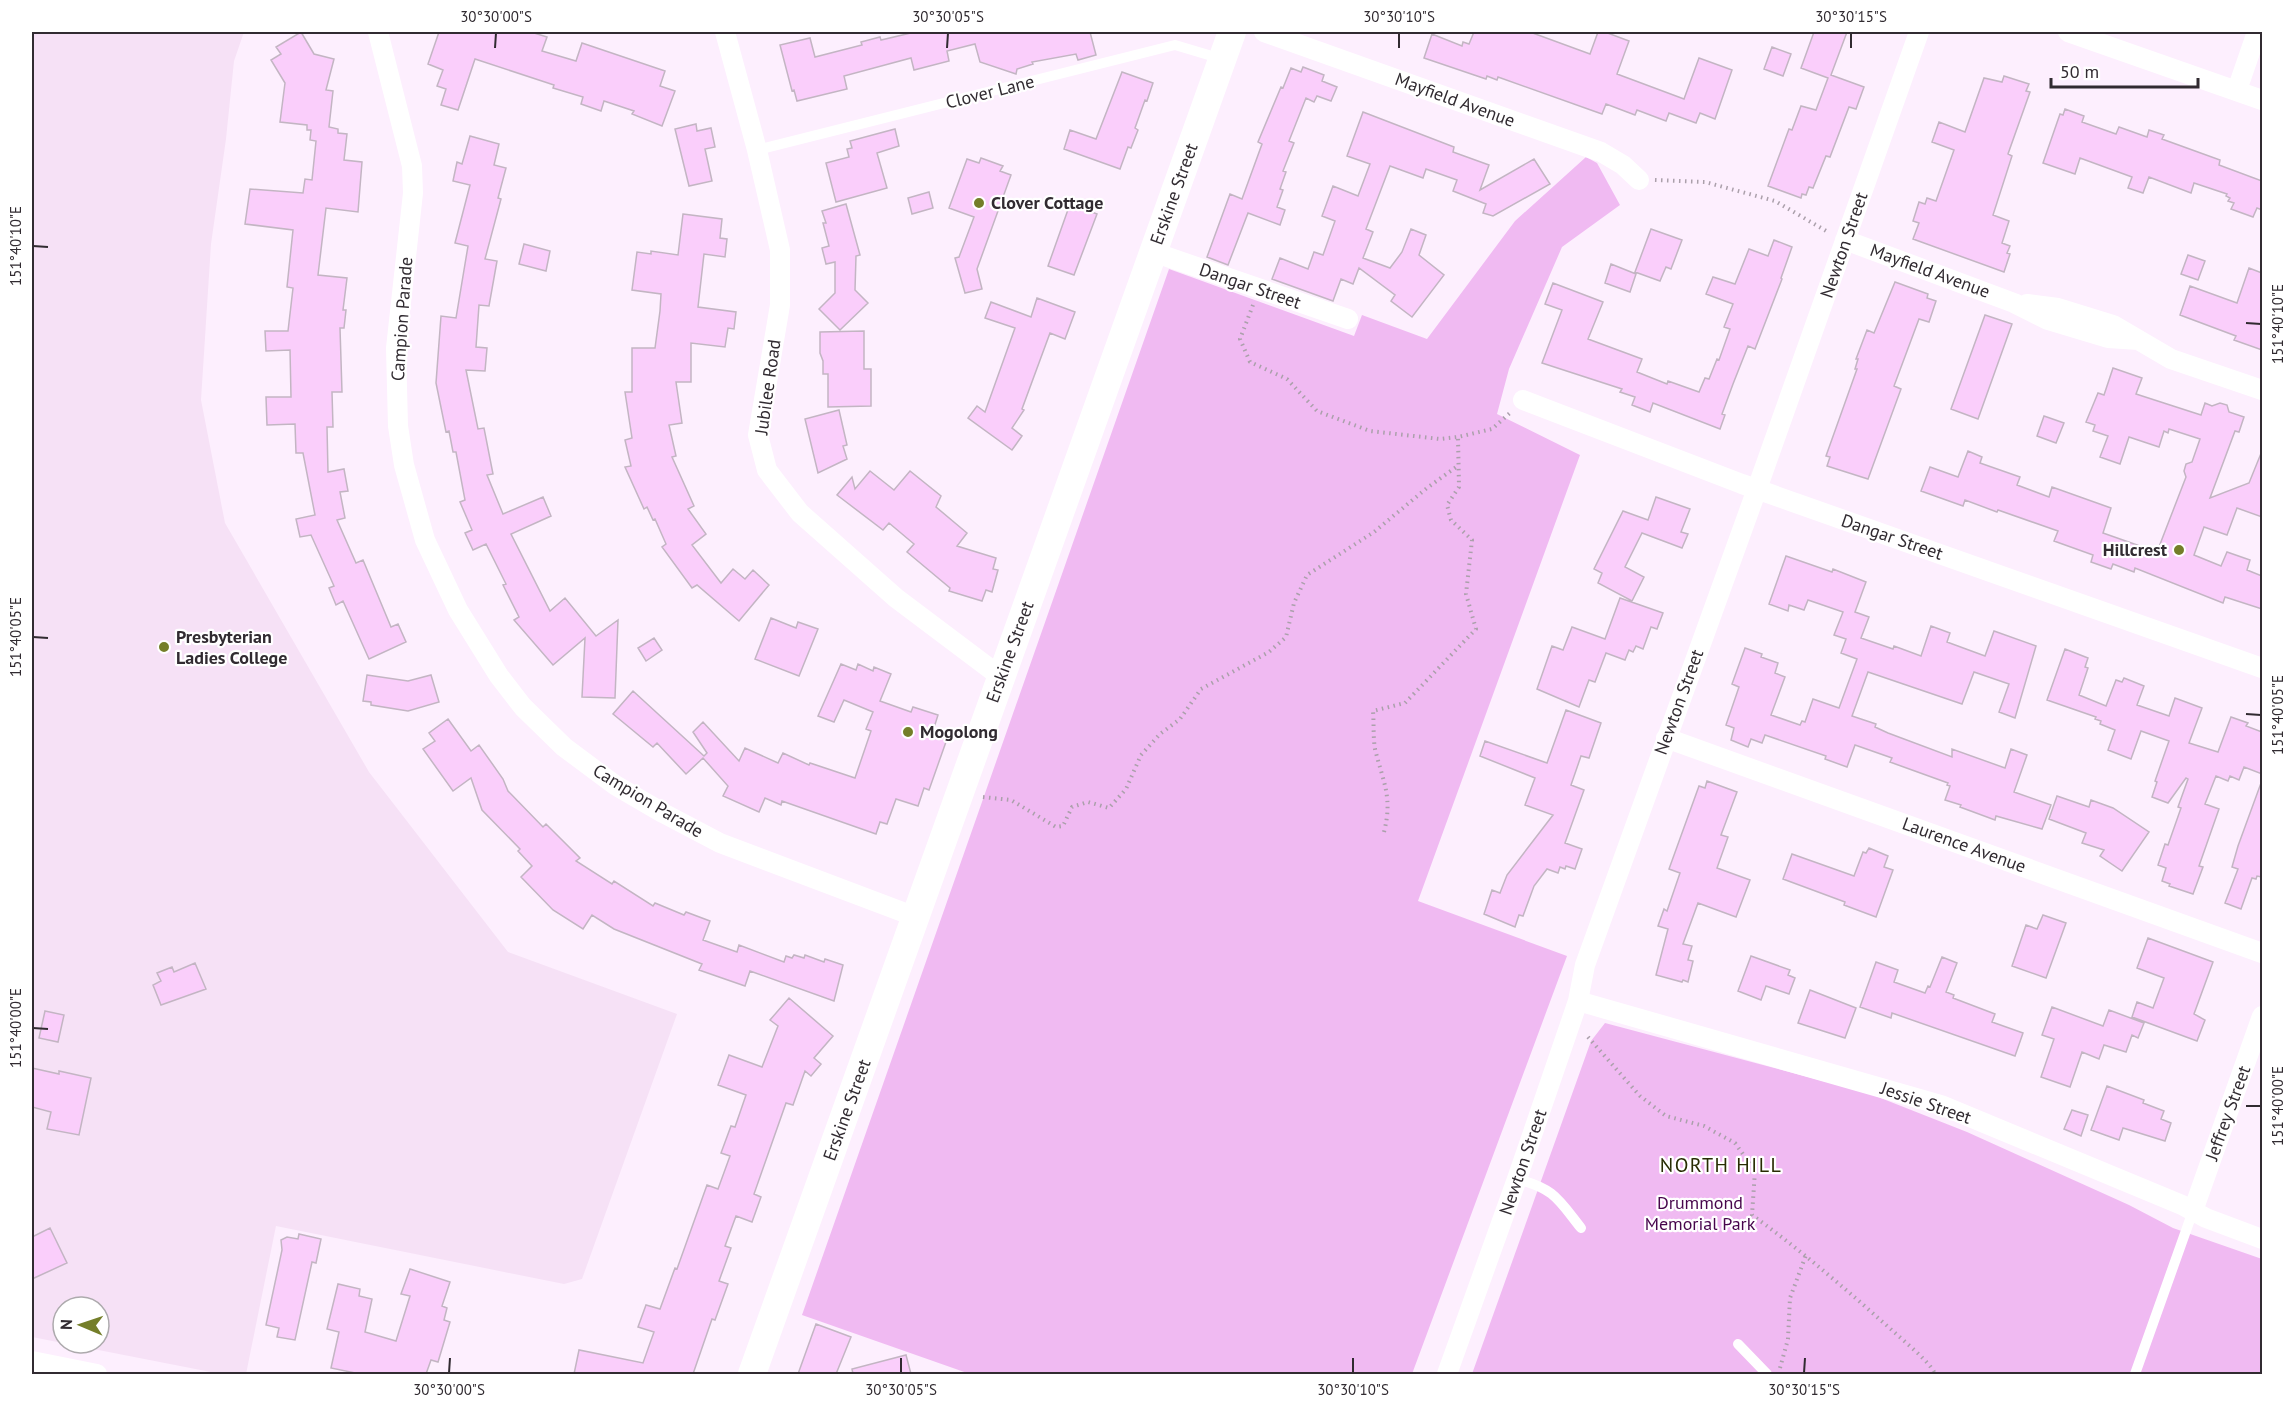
<svg xmlns="http://www.w3.org/2000/svg" width="2294" height="1406" font-family="'PT Sans',sans-serif">
<style>
.built{fill:#f6e1f6;fill-rule:evenodd}
.green{fill:#f0baf2}
.building{fill:#facefb;stroke:#c3b5c3;stroke-width:1.5}
.lines{fill:none;stroke-linecap:round;stroke-linejoin:round}
.path{stroke:#aba0ab;stroke-width:4;stroke-dasharray:1.5 4.5;stroke-linecap:butt}
.lane{stroke:#fff;stroke-width:10}
.street{stroke:#fff;stroke-width:20}
.secondary{stroke:#fff;stroke-width:28}
.ticks{fill:none;stroke:#312b31;stroke-width:2}
.poi-dot{fill:#747e29;stroke:#fff;stroke-width:2}
.labels{text-anchor:middle;stroke-width:4.5;stroke-linejoin:round;paint-order:stroke}
.street-label{font-size:18px;fill:#312b31;stroke:#fff}
.poi-label{font-size:18px;font-weight:bold;fill:#312b31;stroke:#fff;text-anchor:start}
.park-label{font-size:18px;fill:#47054c;stroke:#fff}
.neighbourhood-label{font-size:20px;letter-spacing:1.5px;fill:#282c03;stroke:#fff}
.neatline{fill:none;stroke:#312b31;stroke-width:2}
.ticks-label{font-size:15px;text-anchor:middle;fill:#312b31}
</style>
<rect width="100%" height="100%" fill="#fdeffe"/>
<path class="built" d="M32 32H244L234 61 226 139 211 244 201 400 225 523 369 772 508 952 677 1014 582 1279 564 1284 276 1226 246 1374H221L32 1337ZM63 1307H99V1343H63Z"/>
<path class="green" d="M1586 157 1597 163 1620 205 1562 247 1509 369 1497 414 1580 455 1418 901 1567 956 1412 1374H970L802 1315 1169 269 1354 336 1362 315 1427 339 1515 221Z
M1605 1023 1868 1093 1967 1132 2129 1205 2173 1228 2262 1259V1374H1472L1591 1041Z"/>
<path class="building" d="M301 32 314 54 334 59 326 90 333 91 329 127 338 129V133L347 134 344 160 362 162 358 212 326 208 318 275 347 278 343 310H346L344 328H340L342 392H332L333 427H327L328 472 344 469 348 491 340 492 345 518 337 520 356 563 363 560 391 627 398 624 406 642 369 659 343 601 336 605 329 588 334 586 311 535 300 537 296 519 315 515 303 453H296L295 424 267 425 266 397H291L290 350 266 351 265 331H288L293 288 287 287 293 230 245 224 250 189 303 193 305 179 312 180 316 141 310 140 311 130H307V125L280 122 285 83 271 60 281 54 276 47Z
M439 32H531L547 37 542 51 576 61 582 43 665 71 660 86 675 91 662 126 632 114 634 111 604 101 601 111 581 104 583 97 553 88 554 85 475 59 458 110 441 105 446 89 437 86 443 70 428 64Z
M915 32H1090L1096 55 1078 60 1076 54 1032 62 1033 64 1017 69 1016 74 980 62 975 44 947 51 949 61 914 70 911 58 844 76 847 89 797 101 794 90 792 91 780 45 810 38 815 57 862 45 861 42 880 37 881 40Z
M1474 32H1530L1590 54 1598 32H1605L1629 41 1617 74 1684 99 1699 58 1732 70 1715 119 1700 113 1696 123 1669 113 1666 121 1637 110 1635 115 1606 104 1602 114 1498 77 1497 80 1487 76 1486 79 1424 58 1432 34 1462 46 1463 42 1469 44Z
M1814 32H1847L1831 75 1864 87 1856 109 1849 107 1830 157 1826 156 1813 188 1809 187 1806 195 1802 194 1801 198 1768 186 1789 129 1792 130 1801 106 1816 110 1828 78 1801 68Z
M1772 47 1791 54 1783 76 1764 69Z
M1303 67 1324 75 1322 81 1337 87 1331 101 1317 96 1314 102 1306 98 1289 141 1294 143 1283 171 1286 172 1280 189 1283 190 1277 207 1285 210 1280 225 1248 213 1228 265 1207 257 1230 194 1242 199 1262 144 1258 142 1281 87 1283 88 1291 68 1301 72Z
M1122 72 1153 83 1147 101 1145 100 1135 128 1138 130 1131 148 1128 147 1120 169 1064 149 1070 130 1096 139Z
M2004 76 2029 84 2026 91 2030 92 2008 154 2012 156 1993 215 2009 221 2002 243 2010 246 2007 253 2010 254 2004 272 1913 239 1919 223 1913 221 1919 202 1925 204 1927 198 1936 201 1954 150 1932 142 1939 122 1965 132 1984 78 2002 82Z
M2065 109 2084 116 2082 122 2116 134 2119 127 2147 137 2149 130 2164 135 2162 139 2220 160 2219 165 2262 181V210L2257 208 2253 217 2231 209 2234 203 2228 201 2230 198 2226 196 2227 194 2194 183 2191 193 2149 177 2143 193 2128 188 2132 177 2080 158 2075 174 2043 163 2060 114 2063 115Z
M1363 112 1454 147 1453 152 1489 165 1480 190 1534 159 1550 184 1493 216 1483 213 1486 204 1453 191 1457 180 1426 169 1423 178 1390 166 1366 229 1373 232 1363 258 1390 268 1402 252 1411 229 1426 235 1419 255 1444 275 1412 317 1391 301 1395 295 1359 268 1353 284 1341 279 1333 301 1272 279 1280 258 1308 269 1314 252 1323 255 1335 221 1322 216 1333 186 1358 196 1370 164 1347 156Z
M696 124 697 131 711 128 715 147 705 149 712 181 689 186 675 129Z
M895 129 899 146 877 153 887 188 836 202 826 163 849 157 847 149 852 148 850 141Z
M470 136 499 144 494 165 506 168 498 198 501 199 485 259 497 261 489 306 479 305 476 347 487 348 485 371 466 370 478 429 484 428 493 474 487 475 503 514 543 497 551 516 511 534 550 611 565 598 596 636 618 620 615 698 582 697 585 638 553 665 514 620 519 617 503 585 506 584 486 544 473 550 465 533 472 530 460 502 465 500 456 452H453L449 431 446 432 436 383 441 316 456 318 468 246 455 243 470 185 453 181 457 162 462 164Z
M981 158 1003 166 1000 171 1011 175 977 269 982 289 965 293 955 258 959 257 974 217 949 208 967 159 979 163Z
M929 192 933 208 912 214 908 198Z
M846 204 860 255 856 256 855 290 868 303 840 330 819 309 835 293V262L826 264 822 248 829 246 823 223H826L822 211Z
M1070 204 1097 214 1074 275 1048 266Z
M683 214 722 219 720 238 727 239 725 257 704 254 698 307 736 312 734 329 728 328 725 347 691 343V382H676L682 423 669 425 676 456 672 457 694 506 688 509 706 534 692 545 721 583 733 569 745 579 753 570 769 585 739 621 697 585 692 588 662 547 666 544 655 519 653 520 647 507 644 509 625 467 631 466 625 440 632 438 625 392H632V348H655L660 311 661 294 632 290 637 252 651 254V251L678 255Z
M1651 229 1682 240 1671 269 1666 267 1660 281 1635 272Z
M1774 240 1792 247 1781 278 1782 279 1755 349 1748 346 1733 384 1722 414 1725 415 1720 429 1653 403 1650 412 1632 405 1635 397 1620 392 1622 389 1542 363 1562 310 1545 304 1553 283 1603 302 1588 339 1642 359 1637 372 1667 384 1668 381 1699 392 1705 378 1709 379 1717 359 1719 360 1730 329 1724 327 1733 304 1706 294 1713 277 1735 284 1749 249 1768 256Z
M524 244 550 251 546 271 519 264Z
M2188 255 2205 261 2198 280 2181 274Z
M1611 264 1636 274 1630 292 1605 283Z
M2249 268 2262 273V350L2234 340 2236 336 2180 315 2190 286 2237 303Z
M1895 282 1928 294 1927 298 1936 301 1929 322 1919 319 1894 386 1901 389 1868 479 1827 466 1830 457 1826 456 1857 369H1855L1858 359H1856L1867 330 1874 333Z
M1037 298 1075 312 1065 339 1050 333 1022 409 1024 410 1012 428 1022 436 1012 450 968 418 977 406 985 412 1015 328 985 318 991 302 1031 317Z
M1985 315 2012 324 1978 419 1951 409Z
M864 331V369H871V406L828 407V374H823V361L820 353V332Z
M2113 368 2142 378 2136 394 2201 415 2205 403 2212 406 2220 403 2227 405 2229 412 2244 417 2239 432 2235 431 2210 498 2249 483 2262 451V517L2237 508 2227 535 2204 527 2194 555 2221 566 2227 552 2250 560 2247 570 2262 576V609L2225 597 2223 603 2135 568 2134 572 2113 564 2111 569 2091 562 2093 555 2054 541 2058 531 1998 510 1997 512 1965 500 1963 506 1921 491 1930 467 1958 477 1968 451 1982 457 1980 463 2020 477 2017 485 2049 497 2052 487 2111 508 2103 533 2157 552 2186 477 2184 471 2186 464 2192 462 2200 439 2169 429 2168 433 2164 431 2159 447 2129 437 2120 464 2100 457 2108 436 2093 431 2095 425 2086 422 2098 393 2104 395Z
M839 410 847 445 843 446 847 459 818 473 805 419Z
M2044 416 2064 423 2056 443 2037 436Z
M870 471 894 490 910 471 941 496 936 507 967 533 957 546 996 558 993 569 998 570 992 592 986 590 982 601 949 591 950 588 907 552 914 544 889 523 883 530 837 495 852 477 855 489Z
M1656 497 1690 509 1681 532 1688 534 1682 548 1642 533 1625 567 1644 577 1632 601 1598 583 1602 573 1594 569 1623 511 1648 520Z
M1786 556 1832 572 1833 569 1866 582 1855 612 1869 617 1861 638 1893 649 1894 646 1921 656 1931 626 1950 633 1947 642 1985 656 1994 631 2036 646 2015 718 1999 712 2009 684 1974 672 1962 704 1868 672 1852 716 1876 724 1875 727 1888 733 1952 757V749L2005 768 2011 749 2027 755 2014 792 2051 805 2042 829 1996 816 1995 820 1960 807 1961 805 1945 800 1950 786 1947 785 1948 783 1890 762 1892 758 1855 745 1847 767 1825 759 1826 756 1765 735 1762 743 1751 739 1748 747 1731 740 1734 728 1726 725 1739 687 1732 684 1745 648 1762 654 1761 657 1778 663 1775 673 1785 677 1771 715 1800 725 1802 721 1805 722 1813 699 1839 708 1857 659 1841 653 1846 639 1834 635 1843 612 1808 600 1804 610 1789 605 1788 611 1769 604Z
M1620 598 1663 613 1657 629 1651 627 1643 649 1636 646 1633 652 1629 650 1625 660 1606 653 1595 682 1589 680 1579 707 1537 689 1552 646 1563 650 1572 627 1605 639Z
M771 618 796 628 798 622 818 629 799 676 755 659Z
M654 638 662 650 646 661 638 648Z
M2065 649 2088 658 2085 667 2088 668 2079 695 2106 706 2116 680 2122 682 2124 678 2144 686 2137 705 2169 716 2175 698 2202 708 2189 743 2218 752 2231 717 2248 723 2246 726 2262 732V774L2244 767 2239 780 2230 776 2228 781 2216 776 2205 804 2219 809 2199 866 2203 867 2193 894 2169 886 2170 884 2162 881 2166 868 2158 865 2165 844 2168 845 2181 808 2178 807 2188 779 2186 778 2168 803 2152 797 2157 782 2155 781 2169 741 2141 731 2131 759 2108 750 2115 730 2100 724 2101 721 2095 719 2096 717 2047 700Z
M841 664 856 670 858 664 873 671 874 667 891 674 880 701 911 712 913 707 938 715 932 734 947 739 929 790 924 788 918 806 896 799 887 824 880 822 876 834 782 801 781 805 765 798 759 812 723 796 728 786 703 758 686 774 657 743 653 747 613 714 633 691 704 756 707 753 693 732 703 722 739 761 745 748 778 763 783 753 809 765 810 763 855 778 871 731 866 729 873 712 844 700 834 722 818 716Z
M367 675 408 681 431 675 439 702 408 711 371 705V702L363 701Z
M1566 710 1601 723 1589 758 1581 756 1571 785 1584 790 1565 843 1582 849 1575 869 1566 866 1565 869 1560 867 1558 873 1547 869 1534 886 1523 916 1519 915 1515 927 1484 914 1492 890 1500 893 1507 875 1553 815 1525 805 1535 778 1480 756 1485 741 1547 763Z
M448 719 471 751 479 745 503 779 508 791 543 827 546 824 580 858 576 861 612 884 614 881 653 906 655 903 684 915 686 912 710 921 703 940 737 952 739 945 784 962 786 956 792 958 794 955 804 958 805 955 824 962 825 959 843 965 834 1001 750 971 745 986 699 970 702 964 614 929 592 915 583 929 553 910 521 877 532 866 518 851 520 849 482 810 471 778 453 791 423 749 435 741 429 733Z
M1707 781 1737 792 1721 835 1728 837 1717 868 1750 880 1736 917 1698 903 1683 944 1692 946 1688 960 1693 961 1688 982 1683 980 1682 982 1656 975 1668 929 1658 926 1664 909 1667 911 1680 873 1669 869 1699 786 1705 788Z
M2261 783 2262 784V877L2257 876 2256 879 2252 878 2241 909 2225 903 2238 869 2232 867 2238 846Z
M2057 796 2089 807 2091 800 2113 808 2149 832 2122 871 2100 856 2104 850 2082 843 2086 833 2049 819Z
M1869 848 1888 856 1884 867 1893 870 1876 917 1844 905 1845 902 1783 879 1792 854 1854 876 1863 852 1866 853Z
M2043 915 2066 923 2046 978 2012 966 2026 925 2037 929Z
M2148 938 2213 962 2194 1014 2205 1020 2197 1041 2132 1017 2137 1002 2153 1008 2164 978 2137 968Z
M1751 956 1790 970 1788 975 1795 978 1789 994 1766 986 1761 1000 1738 991Z
M1942 957 1957 963 1946 992 1954 995 1953 998 1995 1014 1992 1022 2023 1033 2015 1056 1892 1013 1891 1018 1860 1007 1876 962 1898 970 1894 982 1925 993 1928 986 1930 987Z
M195 963 206 989 161 1005 153 985 161 981 157 973 172 967 174 972Z
M1810 990 1856 1008 1845 1038 1798 1023Z
M789 998 833 1036 814 1058 821 1064 811 1076 805 1071 793 1105 786 1103 754 1194 761 1197 752 1222 736 1216 725 1246 731 1248 719 1281 728 1284 715 1320 712 1319 693 1374H574L579 1350 643 1363 654 1332 638 1327 646 1305 660 1309 675 1268 677 1269 707 1185 718 1189 730 1156 721 1153 731 1126 735 1127 746 1095 718 1085 729 1055 762 1067 778 1026 770 1020Z
M2052 1007 2103 1026 2109 1010 2144 1023 2138 1038 2132 1035 2126 1052 2104 1045 2099 1059 2082 1052 2070 1087 2041 1077 2054 1039 2042 1035Z
M45 1011 64 1015 58 1042 39 1038Z
M32 1068 59 1074V1071L91 1078 79 1135 47 1129 51 1112 32 1107Z
M2107 1086 2144 1100 2143 1103 2164 1111 2161 1119 2171 1123 2165 1141 2123 1128 2119 1140 2091 1130Z
M2072 1110 2088 1115 2081 1136 2064 1129Z
M50 1228 67 1263 32 1279V1237Z
M299 1234 321 1239 316 1263 312 1262 295 1340 277 1337 279 1328 266 1325 282 1250 281 1240 287 1237 298 1239Z
M410 1269 450 1282 442 1306 447 1308 444 1320 450 1322 438 1362 431 1360 426 1374H360L331 1368 339 1332 327 1329 338 1284 360 1289 359 1296 372 1299 365 1332 396 1341 410 1296 401 1294Z
M816 1324 851 1337 836 1374H798Z
M906 1355 911 1374H853L852 1369Z"/>
<g class="lines">
<path class="path" d="M1655 180 1705 182 1775 201 1828 232
M1253 305 1240 339 1250 362 1287 379 1317 411 1370 431 1440 439 1458 437 1492 429 1512 411
M983 797 1011 800 1056 827 1063 826 1072 807 1088 802 1109 808 1126 789 1141 755 1160 734 1180 719 1201 689 1269 652 1286 637 1294 603 1307 575 1374 532 1427 488 1459 465
M1384 832C1393 797 1383 782 1375 749 1373 737 1374 724 1373 711L1405 703 1476 629 1466 594 1472 540 1451 520 1447 505 1459 487 1458 437
M1588 1037 1640 1096 1666 1116 1704 1126 1735 1143 1755 1171 1752 1215C1802 1251 1848 1291 1894 1332 1906 1343 1930 1362 1935 1374
M1780 1368 1788 1339 1790 1298 1806 1255"/>
<path class="lane" d="M757 150 1175 45 1222 59
M1517 1179C1555 1189 1558 1199 1581 1228
M1738 1344 1767 1374
M2135 1374 2193 1211"/>
<path class="street" d="M378 32 412 166 413 193 396 348 398 426 404 465 425 540 458 610 499 676 523 707 564 747 615 785 663 813 720 843 916 917
M725 32 757 150 780 250V305L758 435 767 470 800 513 896 598 1001 677
M1264 32 1601 152 1623 165 1639 180
M2068 32 2262 100
M2237 90 2257 32
M1845 240 2014 303 2048 320 2108 338 2139 340
M1153 252 1348 319
M2027 304 2058 308 2113 325 2171 359 2262 390
M1523 400 1742 484 2262 668
M1666 738 2262 953
M1578 1001 1941 1105 2182 1205 2206 1218 2262 1239
M2193 1211 2262 1016
M32 1361 97 1374
M1447 1374 1517 1179 1578 1001 1585 965 1757 489 1919 32"/>
<path class="secondary" d="M752 1374 1232 32"/>
</g>
<path class="ticks" d="M495 48 496 33M947 48 948 33M1399 48V33M1851 48V33M33 246 48 247M2246 323 2261 324M33 637 48 638M2246 714 2261 715M33 1028 48 1029M2246 1106H2261M449 1373 450 1358M901 1373V1358M1353 1373V1358M1804 1373 1805 1358"/>
<g class="poi-dot">
<circle cx="979" cy="203" r="6"/>
<circle cx="2179" cy="550" r="6"/>
<circle cx="164" cy="647" r="6"/>
<circle cx="908" cy="732" r="6"/>
</g>
<g class="labels">
<g class="street-label">
<text transform="translate(990 92) rotate(-14)" y="6">Clover Lane</text>
<text transform="translate(1455 100) rotate(20)" y="6">Mayfield Avenue</text>
<text transform="translate(1174 194) rotate(-70)" y="6">Erskine Street</text>
<text transform="translate(1844 245) rotate(-71)" y="6">Newton Street</text>
<text transform="translate(1930 271) rotate(20)" y="6">Mayfield Avenue</text>
<text transform="translate(1250 286) rotate(19)" y="6">Dangar Street</text>
<text transform="translate(402 319) rotate(-86)" y="6">Campion Parade</text>
<text transform="translate(768 387) rotate(-82)" y="6">Jubilee Road</text>
<text transform="translate(1892 537) rotate(19)" y="6">Dangar Street</text>
<text transform="translate(1010 652) rotate(-70)" y="6">Erskine Street</text>
<text transform="translate(1679 702) rotate(-70)" y="6">Newton Street</text>
<text transform="translate(648 801) rotate(31)" y="6">Campion Parade</text>
<text transform="translate(1964 845) rotate(20)" y="6">Laurence Avenue</text>
<text transform="translate(1926 1103) rotate(19)" y="6">Jessie Street</text>
<text transform="translate(847 1110) rotate(-70)" y="6">Erskine Street</text>
<text transform="translate(2228 1113) rotate(-70)" y="6">Jeffrey Street</text>
<text transform="translate(1523 1162) rotate(-71)" y="6">Newton Street</text>
</g>
<g class="poi-label">
<text x="991" y="209">Clover Cottage</text>
<text x="2167" y="556" text-anchor="end">Hillcrest</text>
<text x="176" y="643">Presbyterian<tspan x="176" dy="21">Ladies College</tspan></text>
<text x="920" y="738">Mogolong</text>
</g>
<g class="park-label">
<text x="1700" y="1209">Drummond<tspan x="1700" dy="21">Memorial Park</tspan></text>
</g>
<g class="neighbourhood-label">
<text x="1721" y="1172">NORTH HILL</text>
</g>
</g>
<rect width="2294" height="1406" fill="none" stroke="#ffffff" stroke-width="66"/>
<g transform="translate(81 1325) rotate(272)"><circle r="28" fill="#ffffff" stroke="#adaaad" stroke-width="1.5"/>
<path d="M0-4.5L10 22L0 15L-10 22Z" fill="#747e29"/>
<text y="-9" font-size="16" font-weight="bold" text-anchor="middle" fill="#312b31">N</text>
</g>
<path d="M2051 78v9h147v-9" fill="none" stroke="#312b31" stroke-width="3"/>
<text x="2060" y="78" font-size="18" fill="#312b31" stroke="#ffffff" stroke-width="4.5" paint-order="stroke">50 m</text>
<rect x="33" y="33" width="2228" height="1340" class="neatline"/>
<g class="ticks-label">
<text x="496" y="22">30°30'00"S</text>
<text x="948" y="22">30°30'05"S</text>
<text x="1399" y="22">30°30'10"S</text>
<text x="1851" y="22">30°30'15"S</text>
<text transform="translate(16 246) rotate(-90)" y="5">151°40'10"E</text>
<text transform="translate(2278 324) rotate(-90)" y="5">151°40'10"E</text>
<text transform="translate(16 637) rotate(-90)" y="5">151°40'05"E</text>
<text transform="translate(2278 715) rotate(-90)" y="5">151°40'05"E</text>
<text transform="translate(16 1028) rotate(-90)" y="5">151°40'00"E</text>
<text transform="translate(2278 1106) rotate(-90)" y="5">151°40'00"E</text>
<text x="449" y="1395">30°30'00"S</text>
<text x="901" y="1395">30°30'05"S</text>
<text x="1353" y="1395">30°30'10"S</text>
<text x="1804" y="1395">30°30'15"S</text>
</g>
</svg>
